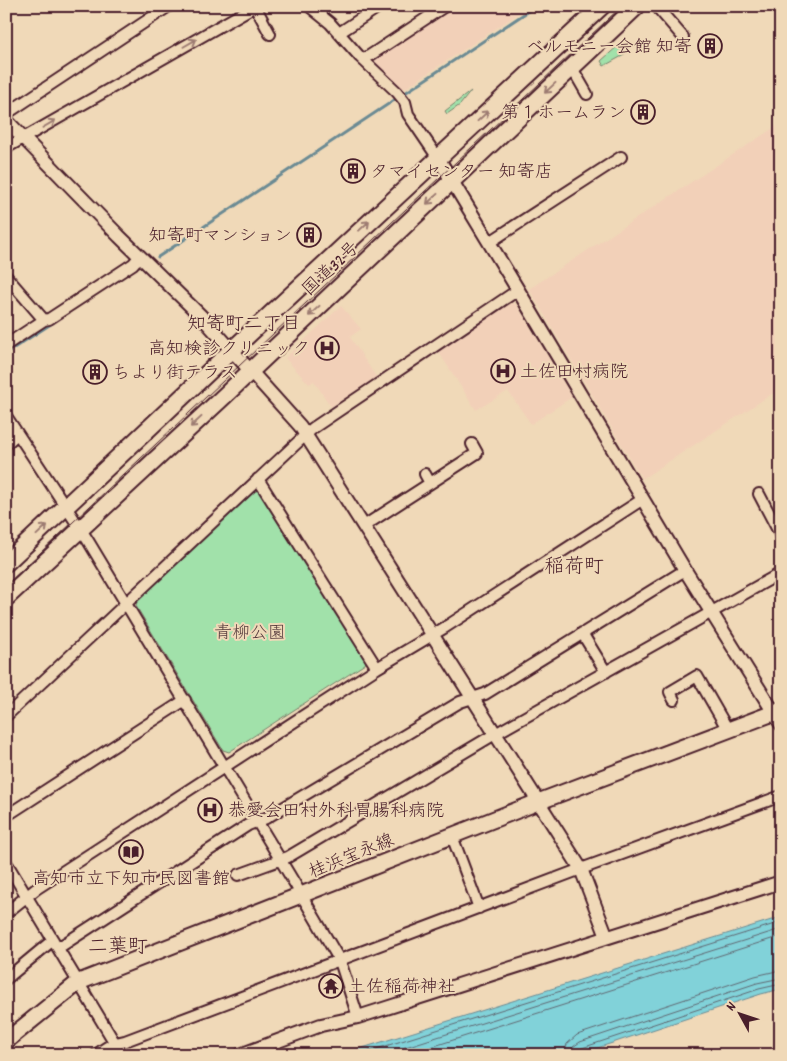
<svg xmlns="http://www.w3.org/2000/svg" width="787" height="1061" font-family="Dekko,'Klee One',sans-serif">
<style>
.built{fill:#f2d0b8}
.green{fill:#a1e1aa;stroke:#76806a}
.water{fill:#81d2d9;stroke:#6b8a93}
.lines{fill:none;stroke-linecap:round;stroke-linejoin:round}
.shore{stroke:#606771;stroke-width:1}
.stream{stroke:#6b8a93;stroke-width:3}
.minor-casing{stroke:#4a1f2b;stroke-width:14}
.tertiary-casing{stroke:#4a1f2b;stroke-width:16}
.primary-casing{stroke:#4a1f2b;stroke-width:19}
.trunk-casing{stroke:#4a1f2b;stroke-width:20}
.minor{stroke:#f0d9b8;stroke-width:10}
.tertiary{stroke:#f0d9b8;stroke-width:12}
.primary{stroke:#f0d9b8;stroke-width:15}
.trunk{stroke:#f0d9b8;stroke-width:16}
.tram{stroke:#4a1f2b;stroke-width:1}
.oneway{stroke:#9d7c72}
.labels{text-anchor:middle;stroke-width:4;stroke-linejoin:round;paint-order:stroke}
.poi-label{font-size:18px;fill:#4a1f2b;stroke:#f0d9b8;text-anchor:start}
.street-label{font-size:18px;fill:#4a1f2b;stroke:#f0d9b8}
.park-label{font-size:18px;fill:#573c3e;stroke:#f0d9b8}
.neighbourhood-label{font-size:19px;fill:#4a1f2b;stroke:#f0d9b8}
.quarter-label{font-size:20px;fill:#4a1f2b;stroke:#f0d9b8}
</style>
<rect width="100%" height="100%" fill="#f0d9b8"/>
<filter id="ink" filterUnits="userSpaceOnUse"><feTurbulence type="fractalNoise" baseFrequency=".02" numOctaves="2"/><feDisplacementMap in="SourceGraphic" scale="10" xChannelSelector="R" yChannelSelector="G"/><feConvolveMatrix kernelMatrix="1 2 1 2 8 2 1 2 1" color-interpolation-filters="sRGB"/></filter>
<g filter="url(#ink)">
<path class="built" d="M449 6H530L404 89 368 58Z
M781 123V388L642 479 529 289Z
M511 303 516 304 572 397 531 424 508 391 476 410 438 351Z
M341 306 361 329 350 337 376 377 331 407 314 381 309 384 285 358Z"/>
<path class="green" d="M619 45 624 55 604 66 601 61Z
M471 91 460 105 447 114 445 111Z
M254 491H261L367 659 365 664 229 752 223 750 136 606 137 601Z"/>
<path class="water" d="M781 917V989L761 994 576 1055H340Z"/>
<g class="lines">
<path class="shore" d="M357 1055 781 922
M380 1055 781 929
M406 1055 781 936
M564 1055 567 1044 577 1035 755 976 781 970
M572 1055 573 1047 580 1042 757 983 781 978
M578 1055 579 1050 582 1048 759 989 781 984"/>
<path class="stream" d="M158 257 536 6
M6 353 54 322"/>
<g class="minor-casing">
<path id="minor" d="M255 6 270 34
M309 6 330 23 360 57 397 92 405 102 408 114 438 158
M656 6 683 37
M339 33 380 6
M363 60 445 6
M572 68 587 94
M6 114 169 6
M6 148 255 6
M490 242 621 157
M6 276 44 320
M6 345 44 320 49 319 133 264 140 256
M6 416 87 539 295 884 340 961 358 1017
M6 444 17 434
M425 474 430 483
M258 479 377 668
M759 494 781 536
M364 526 477 453 472 444
M582 633 606 672
M674 700 670 692 697 676 728 730
M6 716 313 428 518 290
M6 816 185 700
M452 836 479 908
M6 862 122 1055
M238 875 288 857 495 734 781 573
M6 913 36 889 377 668 444 628 643 499
M58 948 248 825 266 818 460 702 485 694 685 570
M6 979 53 940
M96 1055C106 1047 113 1043 125 1041L581 869 781 796"/>
</g>
<g class="tertiary-casing">
<path id="tertiary" d="M6 120 119 236 201 316 300 426 581 869 607 937
M438 158 518 290 685 570 781 724
M240 1055 321 1025 358 1017 781 882"/>
</g>
<g class="primary-casing">
<path id="primary" d="M6 1041 79 982 538 802 781 710"/>
</g>
<g class="trunk-casing">
<path id="trunk" d="M6 563 232 350 602 6
M6 598 220 400 637 6"/>
</g>
<use href="#minor" class="minor"/>
<use href="#tertiary" class="tertiary"/>
<use href="#primary" class="primary"/>
<use href="#trunk" class="trunk"/>
<path class="tram" d="M6 585 622 6"/>
</g>
<defs><path id="oneway-shaft" d="M-6 0H5M1.5-3L5.5 0L1.5 3" fill="none" stroke-width="1.6" stroke-linecap="round" stroke-linejoin="round" transform="scale(1.25)"/></defs>
<g class="oneway">
<use href="#oneway-shaft" transform="translate(190 43) rotate(-30)"/>
<use href="#oneway-shaft" transform="translate(550 88) rotate(137)"/>
<use href="#oneway-shaft" transform="translate(483 116) rotate(-43)"/>
<use href="#oneway-shaft" transform="translate(49 124) rotate(-30)"/>
<use href="#oneway-shaft" transform="translate(432 199) rotate(137)"/>
<use href="#oneway-shaft" transform="translate(364 226) rotate(-43)"/>
<use href="#oneway-shaft" transform="translate(314 311) rotate(137)"/>
<use href="#oneway-shaft" transform="translate(196 422) rotate(137)"/>
<use href="#oneway-shaft" transform="translate(42 530) rotate(-43)"/>
</g>
</g>
<defs>
<g id="building-ring" transform="scale(1.25)"><circle r="9.5" fill="#f0d9b8" stroke="#4a1f2b" stroke-width="1.5"/><path d="M-4-6H4V6H1V3H-1V6H-4ZM-2.5-4.3h1.7v1.8h-1.7ZM.8-4.3h1.7v1.8H.8ZM-2.5-1h1.7V.8h-1.7ZM.8-1h1.7V.8H.8Z" fill="#4a1f2b"/></g>
<g id="hospital-ring" transform="scale(1.25)"><circle r="9.5" fill="#f0d9b8" stroke="#4a1f2b" stroke-width="1.5"/><path d="M-5-5h3v3.5h4V-5h3V5h-3V1.5h-4V5h-3Z" fill="#4a1f2b"/></g>
<g id="library-ring" transform="scale(1.25)"><circle r="9.5" fill="#f0d9b8" stroke="#4a1f2b" stroke-width="1.5"/><path d="M-6-4Q-3-5.5-.7-3.5V5Q-3 3-6 4ZM6-4Q3-5.5 .7-3.5V5Q3 3 6 4Z" fill="#4a1f2b"/></g>
<g id="temple-ring" transform="scale(1.25)"><circle r="9.5" fill="#f0d9b8" stroke="#4a1f2b" stroke-width="1.5"/><path d="M0-6L5-2H3V0L6.5 2.5H4V6H1.5V3h-3V6H-4V2.5H-6.5L-3 0V-2H-5Z" fill="#4a1f2b"/></g>
</defs>
<g fill-rule="evenodd">
<use href="#building-ring" x="710" y="46"/>
<use href="#building-ring" x="643" y="112"/>
<use href="#building-ring" x="353" y="171"/>
<use href="#building-ring" x="309" y="235"/>
<use href="#hospital-ring" x="327" y="348"/>
<use href="#hospital-ring" x="503" y="371"/>
<use href="#building-ring" x="95" y="372"/>
<use href="#hospital-ring" x="210" y="810"/>
<use href="#library-ring" x="131" y="852"/>
<use href="#temple-ring" x="331" y="986"/>
</g>
<g class="labels">
<g class="poi-label">
<text x="692" y="52" text-anchor="end">ベルモニー会館 知寄</text>
<text x="626" y="118" text-anchor="end">第１ホームラン</text>
<text x="370" y="177">タマイセンター 知寄店</text>
<text x="292" y="241" text-anchor="end">知寄町マンション</text>
<text x="310" y="354" text-anchor="end">高知検診クリニック</text>
<text x="520" y="377">土佐田村病院</text>
<text x="112" y="378">ちより街テラス</text>
<text x="228" y="816">恭愛会田村外科胃腸科病院</text>
<text x="131" y="884" text-anchor="middle">高知市立下知市民図書館</text>
<text x="348" y="992">土佐稲荷神社</text>
</g>
<g class="street-label">
<text transform="translate(330 268) rotate(-43)" y="6">国道32号</text>
<text transform="translate(351 855) rotate(-22)" y="6">桂浜宝永線</text>
</g>
<g class="park-label">
<text x="250" y="638">青柳公園</text>
</g>
<g class="neighbourhood-label">
<text x="244" y="329">知寄町二丁目</text>
</g>
<g class="quarter-label">
<text x="574" y="572">稲荷町</text>
<text x="118" y="952">二葉町</text>
</g>
</g>
<rect width="787" height="1061" fill="none" stroke="#f0d9b8" stroke-width="25"/>
<rect x="12" y="12" width="762" height="1036" fill="none" stroke="#4a1f2b" stroke-width="2" filter="url(#ink)"/>
<g transform="translate(740 1014) rotate(310)" stroke="#f0d9b8" stroke-width="4" paint-order="stroke">
<path d="M0-4L9 19L0 12L-9 19Z" fill="#4a1f2b"/>
<text y="-8" font-size="14" font-weight="bold" text-anchor="middle" fill="#4a1f2b">N</text>
</g>
</svg>
